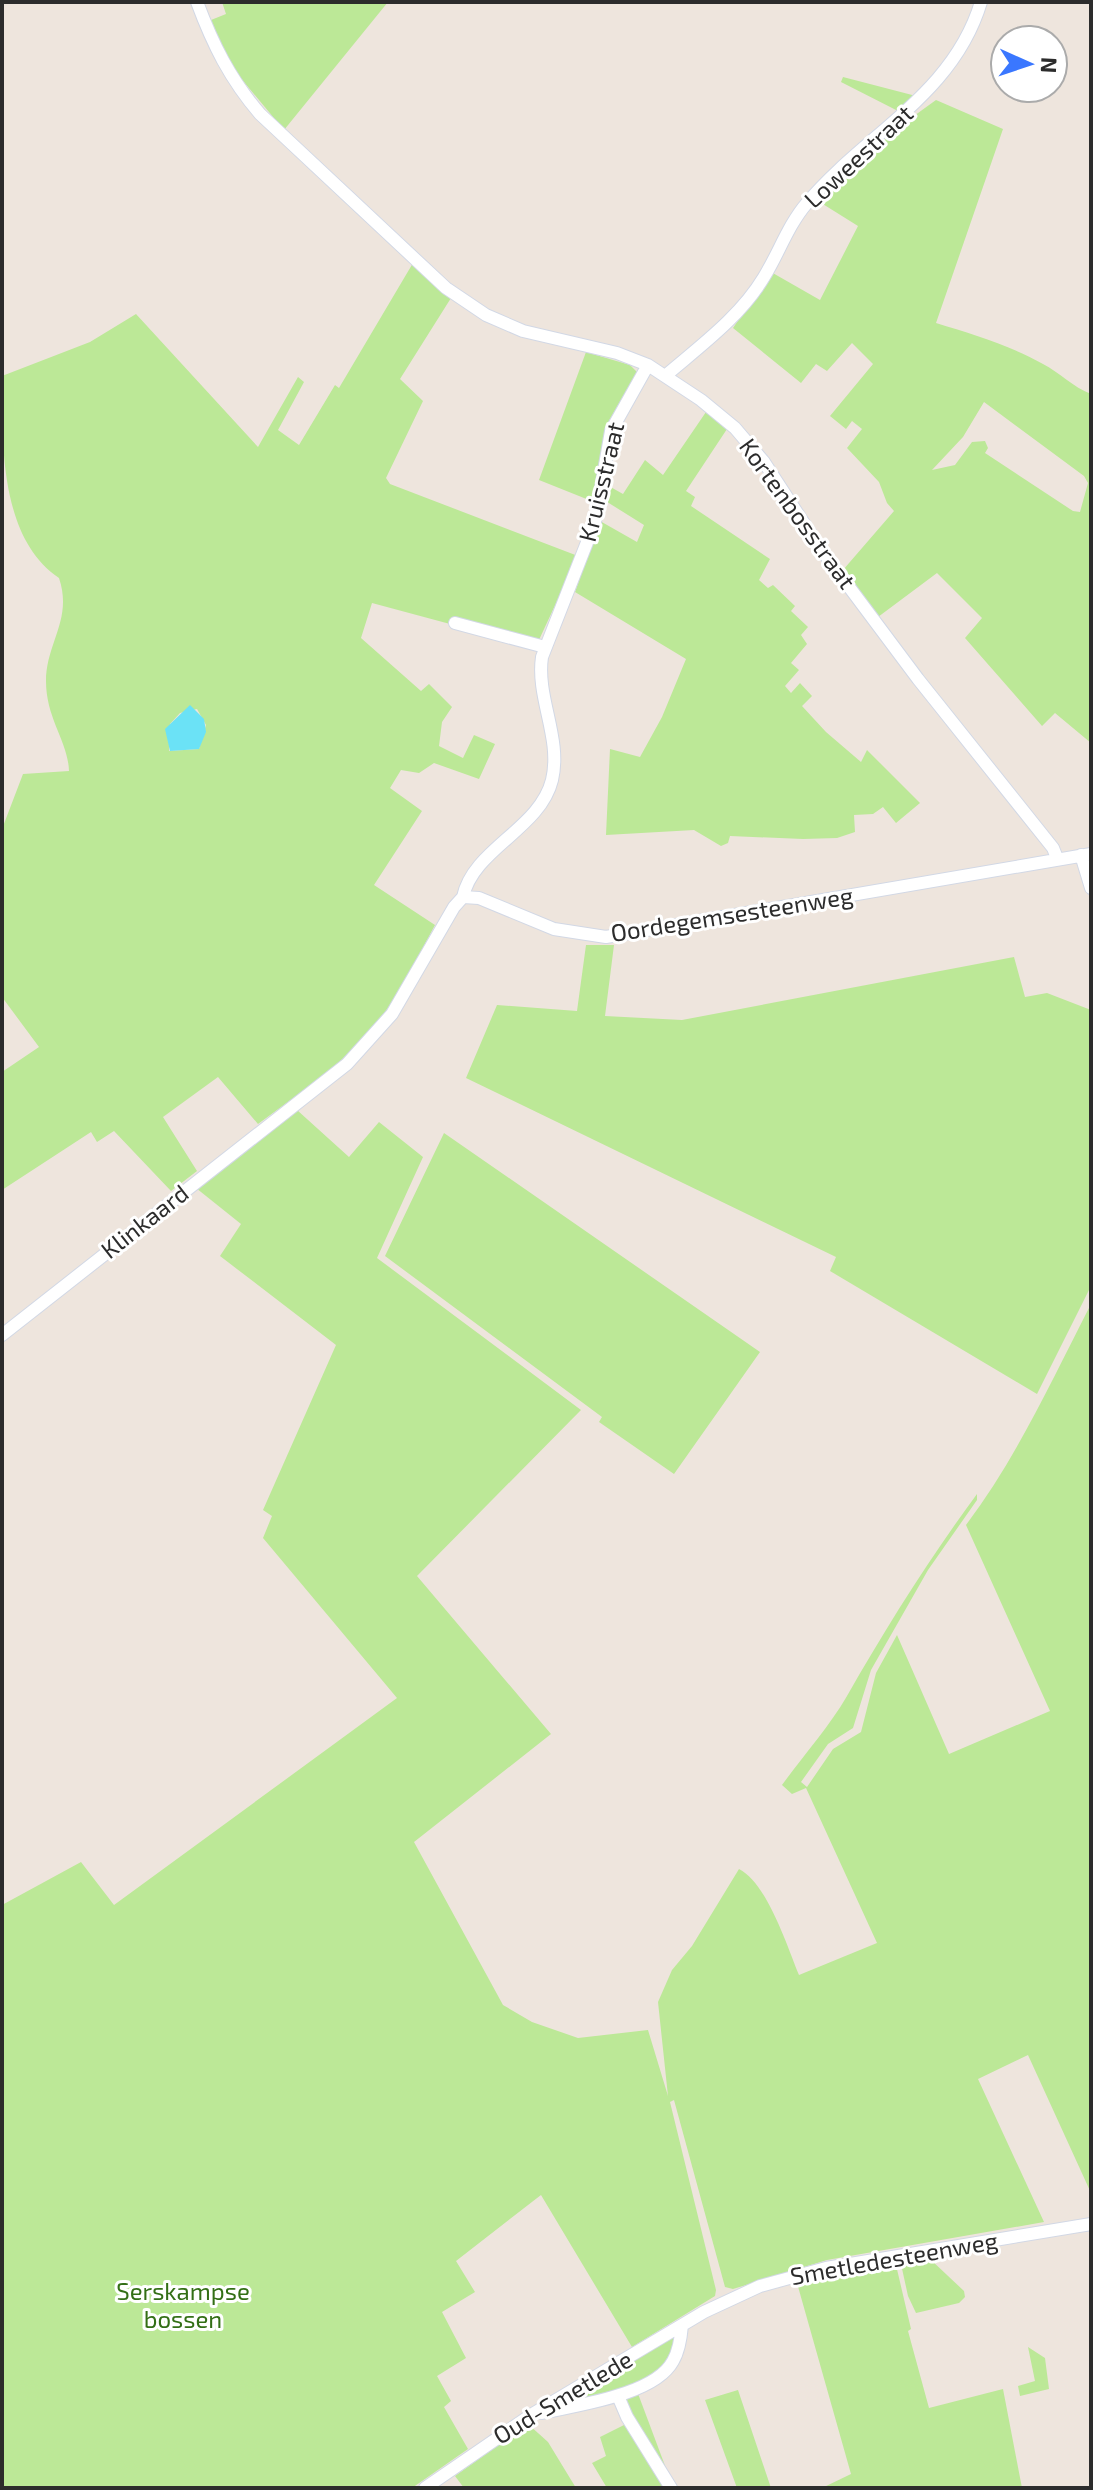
<svg xmlns="http://www.w3.org/2000/svg" width="1093" height="2490" font-family="'Exo 2',sans-serif">
<style>
.green{fill:#bce897;fill-rule:evenodd}
.water{fill:#6be2f6}
.lines{fill:none;stroke-linecap:round;stroke-linejoin:round}
.minor-casing{stroke:#d2d8e5;stroke-width:14}
.minor{stroke:#fff;stroke-width:12}
.labels{text-anchor:middle;stroke-width:6;stroke-linejoin:round;paint-order:stroke}
.street-label{font-size:24px;fill:#2c2c2c;stroke:#fff}
.park-label{font-size:24px;fill:#336f16;stroke:#fff}
</style>
<rect width="100%" height="100%" fill="#eee5dd"/>
<path class="green" d="M222 2H388L284 130 229 64 211 20 226 14Z
M843 77 916 96 898 111 841 82Z
M936 100 1003 129 936 323C972 334 1009 345 1043 364 1060 373 1073 387 1091 394V743L1055 713 1042 726 965 638 982 618 937 573 878 617 843 570 894 511 887 503 879 482 847 448 862 429 852 421 846 429 830 416 873 364 852 343 827 371 816 364 801 383 733 328 771 272 820 300 858 226 818 201 900 126ZM984 402 1084 476 1088 483 1080 512 1073 511 985 453 988 448 985 441 972 442 955 465 932 470 963 437Z
M413 263 451 298 400 379 423 401 386 478 390 484 578 556 538 642 451 617 450 624 372 603 361 638 421 691 429 684 452 707 442 722 439 746 463 758 474 735 495 744 479 779 434 763 419 773 401 770 390 788 422 811 374 885 435 925C414 964 394 1007 363 1039 332 1072 294 1097 258 1124L218 1077 163 1117 197 1171 171 1191 114 1131 97 1142 91 1132 2 1190V1072L39 1047 2 997V829L23 774 69 771C68 741 46 719 46 681 46 643 73 619 59 578 0 538 2 446 2 376L90 342 136 314 258 447 298 377 304 382 278 430 299 445 335 385 339 388ZM197 709 206 725 199 749 169 751 170 724 180 713Z
M586 352 630 365 637 372 606 426 594 502 539 480Z
M706 412 727 429 686 491 695 497 691 506 770 559 759 580 768 588 773 585 795 606 791 611 808 627 801 635 807 644 791 663 799 670 785 686 791 693 800 683 812 696 802 706 826 732 861 762 867 750 920 803 896 823 883 807 873 814 854 815 855 832 837 838 803 839 730 836 728 843 721 846 694 830 606 835 610 749 640 757 662 717 686 659 575 592 600 521 637 542 644 525 604 500 607 485 623 494 645 460 663 475Z
M586 945H614L605 1016 682 1020 1014 957 1025 997 1047 993 1091 1010V1286L1037 1394 830 1271 836 1257 466 1078 497 1005 577 1011Z
M297 1110 349 1157 379 1122 423 1157 377 1258 581 1410 417 1576 551 1734 414 1842 503 2005 532 2022 578 2038 648 2030 668 2096 658 2002 672 1970 692 1946 739 1869C767 1883 787 1946 799 1975L877 1943 806 1788 792 1794 782 1785C803 1756 829 1727 847 1696 887 1626 929 1559 977 1494V1500L928 1570 871 1670 853 1728 828 1744 801 1782 807 1787 833 1749 861 1732 876 1673 897 1635 949 1754 1050 1711 966 1525C1017 1457 1052 1380 1091 1304V2193L1028 2055 978 2079 1044 2222 827 2260 733 2289 725 2287 674 2100 670 2102 716 2290 715 2296 632 2347 541 2195 456 2261 475 2292 442 2312 466 2358 437 2376 451 2401 444 2407 468 2449 412 2488H2V1905L81 1862 114 1905 397 1698 263 1538 272 1516 263 1510 336 1345 220 1256 241 1224 196 1188Z
M444 1133 760 1352 674 1474 599 1422 602 1417 385 1256Z
M930 2259 964 2291 965 2297 959 2303 916 2313 908 2296 901 2264Z
M896 2265 911 2329 908 2331 929 2408 1003 2389 1022 2488H822L851 2474 797 2283Z
M674 2336C683 2378 596 2398 565 2403Z
M1028 2347 1045 2358 1049 2389 1020 2396 1018 2386 1035 2381Z
M738 2390 771 2488H737L705 2400Z
M637 2391 670 2479 629 2417 625 2398Z
M528 2424 548 2442 576 2488H464L455 2476Z
M626 2424 667 2488H607L592 2463 606 2456 600 2437Z"/>
<path class="water" d="M190 705 204 719 206 732 199 749 170 751 165 729Z"/>
<g class="lines">
<g class="minor-casing">
<path id="minor" d="M197 2C213 45 230 79 260 114L446 288 486 315 523 331 617 353 648 365 701 400 735 428 764 462 820 548 918 679 1053 848 1057 858
M665 376C700 346 740 317 764 277 779 253 788 225 807 203 866 133 953 95 981 2
M455 623 545 647
M1081 855 1091 888
M463 897C473 849 540 829 552 780 562 738 536 698 542 657L595 522 611 431 648 365
M2 1335 347 1064 392 1014 454 907 463 897 479 898 554 929 606 937 1091 854
M618 2396 627 2417 671 2488
M542 2413C577 2405 655 2395 673 2361 679 2351 681 2337 682 2325
M425 2488 531 2415 704 2312 760 2286 826 2268 1091 2224"/>
</g>
<use href="#minor" class="minor"/>
</g>
<g class="labels">
<g class="street-label">
<text transform="translate(859 157) rotate(-43)" y="8">Loweestraat</text>
<text transform="translate(602 482) rotate(-76)" y="8">Kruisstraat</text>
<text transform="translate(797 514) rotate(54)" y="8">Kortenbosstraat</text>
<text transform="translate(732 915) rotate(-9)" y="8">Oordegemsesteenweg</text>
<text transform="translate(145 1222) rotate(-38)" y="8">Klinkaard</text>
<text transform="translate(894 2259) rotate(-10)" y="8">Smetledesteenweg</text>
<text transform="translate(563 2398) rotate(-31)" y="8">Oud-Smetlede</text>
</g>
<g class="park-label">
<text x="183" y="2300">Serskampse<tspan x="183" dy="28">bossen</tspan></text>
</g>
</g>
<rect width="1093" height="2490" fill="none" stroke="#2c2c2c" stroke-width="8"/>
<g transform="translate(1029 64) rotate(93)"><circle r="38" fill="#ffffff" stroke="#ababab" stroke-width="2"/>
<path d="M0-6L14 30L0 20L-14 30Z" fill="#3a77ff"/>
<text y="-12" font-size="22" font-weight="bold" text-anchor="middle" fill="#2c2c2c">N</text>
</g>
</svg>
